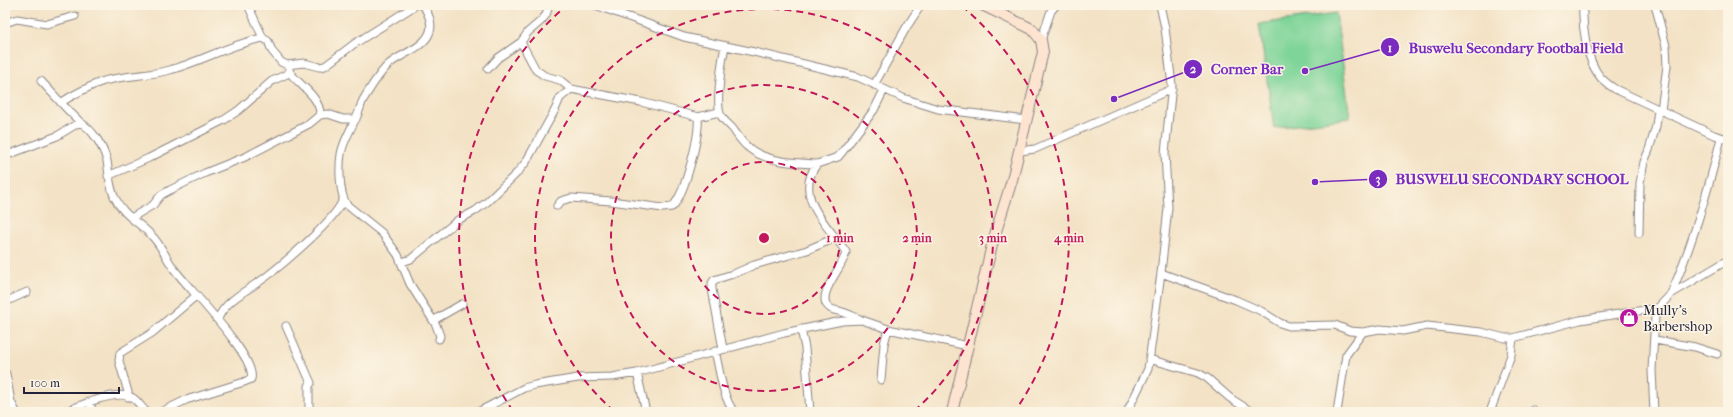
<svg xmlns="http://www.w3.org/2000/svg" width="1733" height="417" font-family="'IM FELL French Canon',serif">
<style>
.green{fill:#7ed499;stroke:#507b6a}
.lines{fill:none;stroke-linecap:round;stroke-linejoin:round}
.minor-casing{stroke:#8a8280;stroke-width:9}
.tertiary-casing{stroke:#8a8280;stroke-width:11}
.secondary-casing{stroke:#8a8280;stroke-width:12}
.minor{stroke:#fff;stroke-width:7}
.tertiary{stroke:#fff;stroke-width:9}
.secondary{stroke:#fde4d1;stroke-width:10}
.ring{fill:none;stroke:#c2185b;stroke-width:2;stroke-dasharray:7 5}
.labels{text-anchor:middle;stroke-width:3;stroke-linejoin:round;paint-order:stroke}
.poi-label{font-size:14px;fill:#22223b;stroke:#fcf5e5;text-anchor:start}
.centre{fill:#c2185b;stroke:#fcf5e5;stroke-width:2}
.ring-label{font-size:12px;text-anchor:middle;font-weight:bold;fill:#c2185b;stroke:#fcf5e5;stroke-width:3;stroke-linejoin:round;paint-order:stroke}
.leader{fill:none;stroke:#7b2cbf;stroke-width:1.5}
.callout-dot{fill:#7b2cbf;stroke:#fcf5e5;stroke-width:1.5}
.mark-label{font-size:12px;text-anchor:middle;font-weight:bold;fill:#fff}
.callout-label{font-size:15px;text-anchor:middle;font-weight:bold;fill:#7b2cbf;stroke:#fcf5e5;stroke-width:3;stroke-linejoin:round;paint-order:stroke}
</style>
<rect width="100%" height="100%" fill="#fcf5e5"/>
<filter id="ink" filterUnits="userSpaceOnUse"><feTurbulence type="fractalNoise" baseFrequency=".025" numOctaves="2"/><feDisplacementMap in="SourceGraphic" scale="8" xChannelSelector="R" yChannelSelector="G"/><feConvolveMatrix kernelMatrix="1 2 1 2 8 2 1 2 1" color-interpolation-filters="sRGB"/></filter>
<filter id="wash" filterUnits="userSpaceOnUse"><feTurbulence type="fractalNoise" baseFrequency=".012" numOctaves="4" result="noise"/><feDisplacementMap in="SourceGraphic" scale="16" xChannelSelector="R" yChannelSelector="G"/><feGaussianBlur stdDeviation="0.9" result="paint"/><feColorMatrix in="noise" values="0 0 0 0 0 0 0 0 0 0 0 0 0 0 0 0 0 1.4 0 .05"/><feComposite in="paint" operator="in"/></filter>
<g filter="url(#wash)">
<rect width="100%" height="100%" fill="#f3e2c5"/>
<path class="green" d="M1336 13 1350 118 1274 128 1259 24Z"/>
</g>
<g filter="url(#ink)">
<g class="lines">
<g class="minor-casing">
<path id="minor" d="M248 5 263 38 268 41 272 51 281 62 287 65 304 63 319 67 325 66 354 44 416 5
M423 5C428 13 434 24 429 34 422 49 400 54 388 65 380 73 369 90 363 100 360 106 359 114 355 120 350 131 343 142 341 154 339 167 339 194 347 205L382 233 398 255 410 284 436 325 440 336 439 339
M595 5 684 37 754 52 858 77 903 98 938 109 1026 120
M1583 5C1582 26 1586 61 1601 78 1605 82 1610 86 1615 89L1714 135 1728 139
M1655 5 1666 46 1667 66 1661 110
M5 23 17 19 47 24 75 16
M1041 40 1051 11 1056 5
M521 42 536 70 545 76 560 80 571 89 641 102 698 117C700 135 685 195 672 207L663 208 611 201 571 198 561 201 557 206
M725 47C722 59 716 102 720 113 721 119 729 124 733 129 738 136 742 143 749 148 766 162 795 163 817 164
M289 69C289 79 321 94 320 115
M488 69 498 58 521 42 528 32 541 21 546 15 549 5
M41 81 65 107 80 122
M874 85 906 28 921 5
M61 103C70 96 94 84 104 81 126 75 148 76 170 70 202 61 231 44 263 38
M698 117 719 112
M1019 151 1035 149 1172 89
M5 156 57 136 80 122C93 130 103 146 107 161 109 173 109 184 114 196 123 216 138 221 152 236 161 245 166 258 174 269 187 287 258 358 251 379L244 382 186 400 161 412
M108 176 149 158 224 120 239 110 272 81 289 73
M131 218 153 205 161 195 170 190 205 173 245 157 309 124 320 115 328 114 343 119H356
M1639 233 1640 183 1644 162 1649 150 1656 126 1658 109
M402 262 411 259 458 220 475 211 487 202 517 173 526 162 555 110 560 98 571 89
M1161 273 1236 300 1261 311 1280 323 1289 326 1335 325 1350 331 1363 332 1380 329 1403 331 1427 326 1481 332 1505 338H1513L1580 320 1658 308
M1671 294C1693 243 1708 191 1721 138
M5 302 27 292
M218 319C225 300 250 289 266 277 284 263 337 219 343 199
M860 319C854 317 848 313 842 312 838 310 833 311 830 308 813 297 844 267 846 252 829 226 792 197 817 164L838 157 843 151 874 110 884 90
M434 320 462 304
M286 326 311 383 309 386V412
M801 329 805 348 810 412
M1655 340 1695 347 1717 354
M723 349 712 289V283L714 280 736 273 754 265 807 250 835 238
M715 351C720 371 722 396 734 412
M1149 359 1198 373 1207 378 1230 398 1252 412
M637 373 646 412
M881 380 884 344 888 329
M128 397V392L119 361 120 353 152 333 197 295
M89 402 93 412
M1533 410 1535 412
M65 412C80 405 116 390 131 397 138 400 141 408 147 412
M478 412 524 388 535 385 578 378 612 377 637 373 784 333 842 321 862 320 888 329 968 346
M1127 412 1148 369 1161 273 1168 208 1165 153 1172 85 1165 28 1160 5
M1337 412 1346 355 1363 332
M1490 412 1511 355 1513 338
M1654 412 1652 370 1655 316 1658 308 1671 294 1728 260"/>
</g>
<g class="tertiary-casing">
<path id="tertiary" d="M5 374 10 402 15 412"/>
</g>
<g class="secondary-casing">
<path id="secondary" d="M952 412 993 241 1012 180 1043 52 1041 40 1032 29 982 5"/>
</g>
<use href="#minor" class="minor"/>
<use href="#tertiary" class="tertiary"/>
<use href="#secondary" class="secondary"/>
</g>
</g>
<g class="ring">
<circle cx="764" cy="238" r="76"/>
<circle cx="764" cy="238" r="153"/>
<path d="M614 411A229 229 0 1 1 914 411"/>
<path d="M513 411A305 305 0 0 1 566 6M962 6A305 305 0 0 1 1015 411"/>
</g>
<defs>
<g id="shop-disc" transform="scale(1)"><circle r="9.5" fill="#b5179e" stroke="#fcf5e5"/><path d="M-5-2.5h2.3a2.7 3.5 0 0 1 5.4 0H5L5.5 6h-11ZM-1.5-2.5h3a1.5 2.3 0 0 0-3 0Z" fill="#fff"/></g>
</defs>
<g fill-rule="evenodd">
<use href="#shop-disc" x="1629" y="318"/>
</g>
<g class="labels">
<g class="poi-label">
<text x="1643" y="315">Mully's<tspan x="1643" dy="16">Barbershop</tspan></text>
</g>
</g>
<circle cx="764" cy="238" r="6" class="centre"/>
<g class="ring-label">
<text x="840" y="242">1 min</text>
<text x="917" y="242">2 min</text>
<text x="993" y="242">3 min</text>
<text x="1069" y="242">4 min</text>
</g>
<path class="leader" d="M1305 71L1390 47M1114 99L1193 69M1315 182L1378 179"/>
<g class="callout-dot">
<circle cx="1305" cy="71" r="4"/>
<circle cx="1114" cy="99" r="4"/>
<circle cx="1315" cy="182" r="4"/>
<circle cx="1390" cy="47" r="10"/>
<circle cx="1193" cy="69" r="10"/>
<circle cx="1378" cy="179" r="10"/>
</g>
<g class="mark-label">
<text x="1390" y="52">1</text>
<text x="1193" y="73">2</text>
<text x="1378" y="183">3</text>
</g>
<g class="callout-label">
<text x="1516" y="53">Buswelu Secondary Football Field</text>
<text x="1247" y="74">Corner Bar</text>
<text x="1512" y="184">BUSWELU SECONDARY SCHOOL</text>
</g>
<rect width="1733" height="417" fill="none" stroke="#fcf5e5" stroke-width="20"/>
<path d="M24 387v6h95v-6" fill="none" stroke="#22223b" stroke-width="2"/>
<text x="30" y="387" font-size="12" fill="#22223b" stroke="#fcf5e5" stroke-width="3" paint-order="stroke">100 m</text>
</svg>
